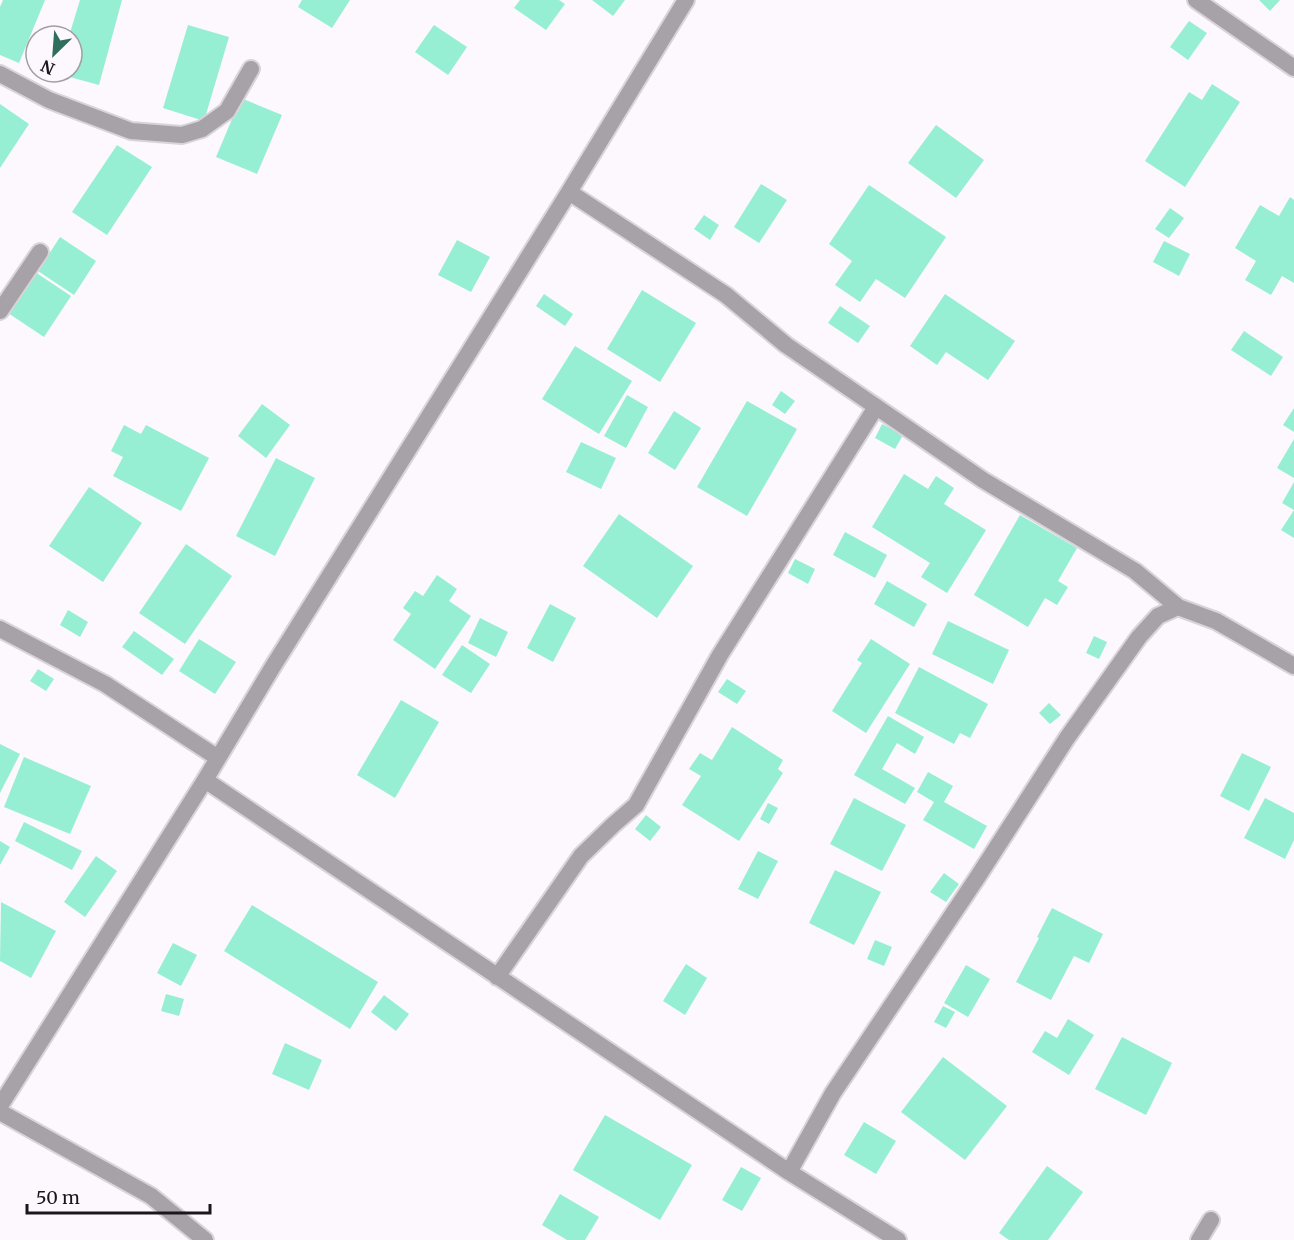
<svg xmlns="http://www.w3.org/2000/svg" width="1294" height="1240" font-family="Merriweather,serif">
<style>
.building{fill:#96efd3}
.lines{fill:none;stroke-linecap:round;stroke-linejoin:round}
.minor-casing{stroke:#d8d4d9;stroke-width:20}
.minor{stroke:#a7a2a8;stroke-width:16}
</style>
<rect width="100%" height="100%" fill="#fcf8fd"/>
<path class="building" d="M3 0H45L19 63 0 55V7Z
M80 0H122L99 85 55 73 72 72V36H69Z
M302 0H350L332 28 298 7Z
M520 0H559L565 4 546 30 514 8Z
M592 0H625L613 16Z
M1259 0H1280L1270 11Z
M1189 21 1207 33 1188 60 1170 47Z
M188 25 229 37 204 121 163 108Z
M434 25 467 47 448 75 415 52Z
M1212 84 1240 102 1185 187 1145 161 1189 92 1202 100Z
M241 98 282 115 257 174 216 157Z
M0 104 29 124 0 168Z
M936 125 984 160 956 198 908 163Z
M117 145 152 167 107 235 72 212Z
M761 184 787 200 759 243 734 227Z
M869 185 946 237 905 298 876 279 860 302 835 285 852 261 829 244Z
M1290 197 1294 200V283L1282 276 1271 295 1245 280 1256 261 1235 248 1260 205 1279 216Z
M1170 208 1184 218 1169 238 1155 229Z
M704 215 719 225 710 240 694 229Z
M60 237 96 261 74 295 38 271Z
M457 240 490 257 471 292 438 275Z
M1164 241 1190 254 1179 276 1153 262Z
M35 272 71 296 44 337 8 313Z
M642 290 696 323 660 382 607 349Z
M544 294 573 314 565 326 536 306Z
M945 294 1015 341 988 380 946 352 937 365 910 346Z
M840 306 870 326 858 343 828 323Z
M1244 331 1283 357 1271 376 1231 350Z
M575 346 632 381 599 434 542 399Z
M781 391 795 401 785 414 772 405Z
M627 395 648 407 626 448 604 436Z
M747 401 797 429 747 516 697 487Z
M262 404 290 425 266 458 238 436Z
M1294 408V432L1283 425Z
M674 411 701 428 675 470 648 453Z
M882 424 903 435 895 449 875 438Z
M124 425 141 434 146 425 209 458 181 511 113 476 123 457 111 451Z
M1294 439V478L1277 468Z
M581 442 616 458 601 489 566 472Z
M276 458 315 478 275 556 236 536Z
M904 474 928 489 936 476 954 488 944 504 986 530 947 593 921 577 930 563 872 527Z
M1294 482V538L1281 530 1294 510 1282 503Z
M89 487 142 523 103 582 49 546Z
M619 514 693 566 657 618 583 566Z
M1020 515 1077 548 1058 581 1068 587 1057 605 1045 598 1028 627 974 595Z
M845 532 887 555 875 578 833 555Z
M186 544 232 576 185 644 139 613Z
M795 559 815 569 808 584 788 573Z
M437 575 457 589 449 601 471 616 435 669 393 640 411 614 403 608 415 591 423 596Z
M887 581 927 604 914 627 874 604Z
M550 604 576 618 553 662 527 648Z
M68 610 88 622 80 637 60 625Z
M480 618 508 632 496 657 468 643Z
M948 621 1009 650 993 684 932 654Z
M134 631 174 659 162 675 122 647Z
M1094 636 1107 642 1099 659 1086 653Z
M199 639 236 662 215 694 179 671Z
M871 639 910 664 866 733 832 711 862 663 857 660Z
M462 645 490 664 471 693 442 675Z
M919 667 988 704 970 738 960 733 954 744 895 713Z
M38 669 54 679 46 691 30 681Z
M727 679 746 691 737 704 718 692Z
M401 700 439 722 395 798 357 775Z
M1049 703 1061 715 1050 724 1039 713Z
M888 716 924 737 915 754 897 743 882 769 915 788 905 804 854 775Z
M732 727 783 760 778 769 783 773 739 841 682 805 701 776 689 769 700 753 712 760Z
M0 744 20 754 0 793Z
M1242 753 1271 767 1249 811 1220 796Z
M24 757 91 786 70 834 4 807Z
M928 772 953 786 944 802 987 826 974 849 923 820 934 802 917 792Z
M854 798 906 825 882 871 830 844Z
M1265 798 1294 813V840L1285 859 1244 838Z
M768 803 778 808 769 824 760 819Z
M646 815 661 827 650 841 635 829Z
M24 822 82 851 72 870 15 841Z
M0 841 10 847 0 865Z
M758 851 778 861 758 899 738 889Z
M96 856 117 871 85 917 64 902Z
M835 870 881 892 854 945 809 923Z
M944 873 959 884 946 902 930 892Z
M1 902 56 931 31 978 0 961Z
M252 905 378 982 350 1029 224 951Z
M1052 908 1103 934 1089 963 1074 956 1051 1000 1016 982 1039 938 1037 937Z
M875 940 892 947 884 966 867 959Z
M173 943 197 955 181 986 157 973Z
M686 964 707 978 685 1015 663 1001Z
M966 965 990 979 968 1017 944 1003Z
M166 994 184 999 179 1016 161 1011Z
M384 995 409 1014 396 1031 371 1012Z
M943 1006 955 1012 946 1028 934 1022Z
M1068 1019 1094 1035 1069 1075 1032 1052 1045 1031 1057 1038Z
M1122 1037 1172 1063 1146 1115 1095 1089Z
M285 1043 322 1060 309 1090 272 1074Z
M943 1057 1007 1106 965 1160 901 1112Z
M605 1115 692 1165 660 1220 573 1170Z
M864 1122 896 1141 876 1174 844 1155Z
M1047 1166 1083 1192 1048 1240H1009L999 1233Z
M741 1167 761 1178 742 1211 722 1200Z
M560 1194 599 1217 585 1240H567L542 1225Z"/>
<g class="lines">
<g class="minor-casing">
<path id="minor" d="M1196 0 1294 68
M0 74 49 100 131 131 182 135 202 129 227 111 251 69
M569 192 726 295 786 345 983 480 1135 571 1178 607
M0 311 40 252
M0 629 105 684 218 758
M205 780 789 1172 898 1240
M497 977 581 856 613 825 636 805 720 655 876 407
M0 1106 205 780 272 668 569 192 686 0
M0 1112 151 1196 205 1240
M789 1172 833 1093 977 878 1067 738 1139 637 1158 616 1178 607 1216 621 1294 666
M1199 1240 1211 1220"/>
</g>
<use href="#minor" class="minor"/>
</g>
<g transform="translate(54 54) rotate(205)"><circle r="28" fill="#fcf8fd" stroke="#a29ea3" stroke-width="1.5"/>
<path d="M0-4.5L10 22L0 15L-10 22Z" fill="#2e6e5c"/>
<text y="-9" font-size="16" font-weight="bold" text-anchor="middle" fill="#1a171b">N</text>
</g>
<path d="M27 1204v9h183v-9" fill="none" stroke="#1a171b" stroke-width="3"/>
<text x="36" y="1204" font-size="18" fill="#1a171b" stroke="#fcf8fd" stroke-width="4.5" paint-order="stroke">50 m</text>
</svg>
